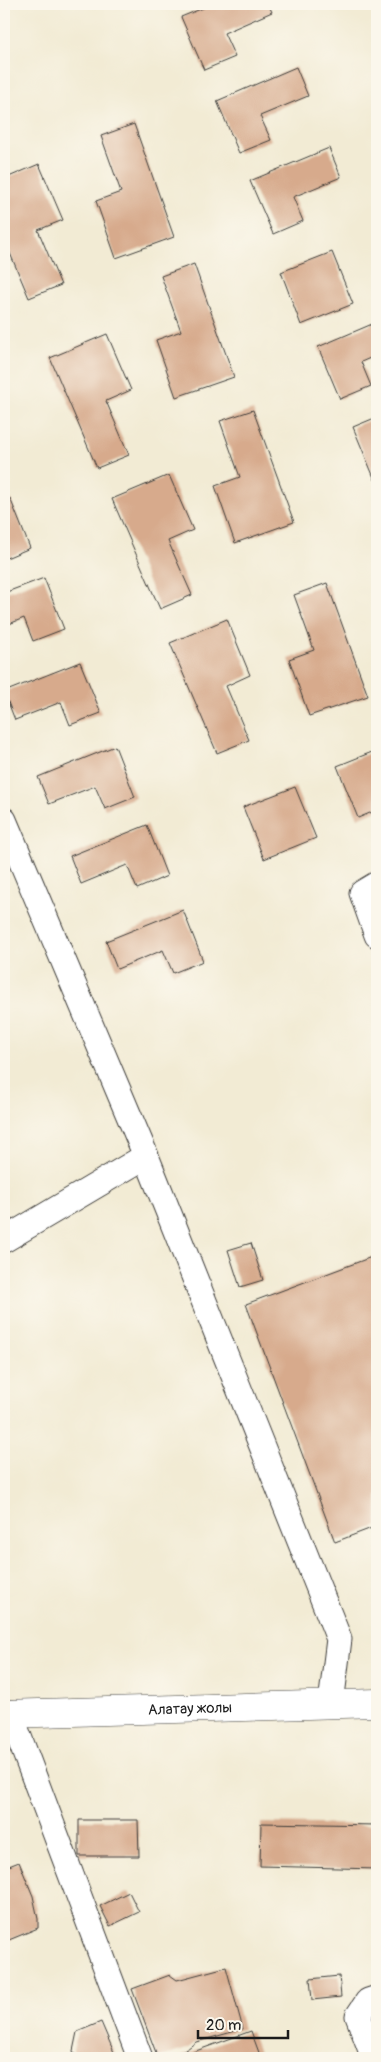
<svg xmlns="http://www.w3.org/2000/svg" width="381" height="2062" font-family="Pangolin,sans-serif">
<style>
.building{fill:#d7aa8c}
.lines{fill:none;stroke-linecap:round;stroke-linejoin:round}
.minor-casing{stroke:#3c3b38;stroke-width:27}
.secondary-casing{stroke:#3c3b38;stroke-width:29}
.minor{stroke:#fff;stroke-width:25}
.secondary{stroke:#fff;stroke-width:28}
.labels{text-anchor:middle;stroke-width:5;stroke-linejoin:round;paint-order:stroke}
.street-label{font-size:15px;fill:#1c1c1c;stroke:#fbf7ec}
</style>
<rect width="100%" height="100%" fill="#fbf7ec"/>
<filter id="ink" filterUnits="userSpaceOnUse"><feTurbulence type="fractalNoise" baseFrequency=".02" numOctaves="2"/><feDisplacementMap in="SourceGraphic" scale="10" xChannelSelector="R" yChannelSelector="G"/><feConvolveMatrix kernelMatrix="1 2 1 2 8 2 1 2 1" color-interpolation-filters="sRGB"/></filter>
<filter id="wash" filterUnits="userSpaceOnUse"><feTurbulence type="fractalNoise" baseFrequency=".0096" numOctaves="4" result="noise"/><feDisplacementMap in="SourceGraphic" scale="20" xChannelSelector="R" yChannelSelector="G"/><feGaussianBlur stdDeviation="1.12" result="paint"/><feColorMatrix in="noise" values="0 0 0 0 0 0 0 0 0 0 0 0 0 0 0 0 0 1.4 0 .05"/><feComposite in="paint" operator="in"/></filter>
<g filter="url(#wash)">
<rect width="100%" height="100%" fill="#f2ebd4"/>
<g id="blocks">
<path class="building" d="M213 4H268L272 12 224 33 235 57 204 70 181 17Z
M296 67 308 96 260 116 271 140 239 153 217 101Z
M134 124 174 237 116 258 96 201 121 192 101 136Z
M329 148 341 177 293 197 303 221 273 234 250 181Z
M39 164 63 220 38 230 61 285 29 298 4 239V179Z
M332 252 353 304 301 325 281 272Z
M194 264 234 377 176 397 156 340 181 331 161 276Z
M377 322V355L361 362 371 386 340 399 318 347Z
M107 334 131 390 106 401 129 455 97 468 50 358Z
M253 410 294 522 235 543 215 486 240 477 220 421Z
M377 417V479L375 480 353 427Z
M169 475 193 530 168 541 192 595 160 609 112 499Z
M10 498 30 548 4 559V500Z
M44 578 64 629 33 641 24 618 4 626V593Z
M327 583 368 696 309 716 289 659 314 650 294 595Z
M227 619 250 675 226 686 249 740 217 753 170 643Z
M80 662 101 713 70 725 61 702 15 720 4 692Z
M115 746 135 797 105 809 95 786 49 804 38 777Z
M377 750V810L358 818 337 766Z
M295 787 316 838 264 859 243 807Z
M147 825 167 876 137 889 127 865 81 884 70 856Z
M183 910 203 961 173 973 163 950 117 969 106 941Z
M251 1243 263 1280 240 1287 228 1250Z
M377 1255V1526L335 1542 246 1304Z
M79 1820H138L139 1856H79Z
M261 1823 377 1825V1869L260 1866Z
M19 1862 33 1896 38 1919V1928L4 1942V1868Z
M129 1892 139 1912 110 1926 100 1906Z
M226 1967 243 2029 196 2042 187 2049 158 2058 132 1989 170 1975 177 1980Z
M339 1976 341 1997 312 2000 310 1979Z
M101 2022 116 2057 76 2058 73 2051 77 2032Z
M251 2031 261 2058H183L182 2056Z"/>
</g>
</g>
<g filter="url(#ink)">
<use href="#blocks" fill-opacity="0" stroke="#3c3b38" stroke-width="1"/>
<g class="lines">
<g class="minor-casing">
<path id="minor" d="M4 820 146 1156 339 1639 331 1704
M377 884 362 893 377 935
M4 1240 146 1156
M10 1713 140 2058
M374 2058 358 2016 368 2001 377 1998"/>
</g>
<g class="secondary-casing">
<g id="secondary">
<path id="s1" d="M4 1714 377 1703"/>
</g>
</g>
<use href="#minor" class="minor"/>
<use href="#secondary" class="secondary"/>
</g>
</g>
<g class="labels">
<g class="street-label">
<text dy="5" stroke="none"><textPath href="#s1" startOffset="186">Алатау жолы</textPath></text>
</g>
</g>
<rect width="381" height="2062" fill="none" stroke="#fbf7ec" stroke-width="20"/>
<path d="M198 2030v8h90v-8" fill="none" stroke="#1c1c1c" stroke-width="2.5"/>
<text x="206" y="2030" font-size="15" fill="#1c1c1c" stroke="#fbf7ec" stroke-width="4" paint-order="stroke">20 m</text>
</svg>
